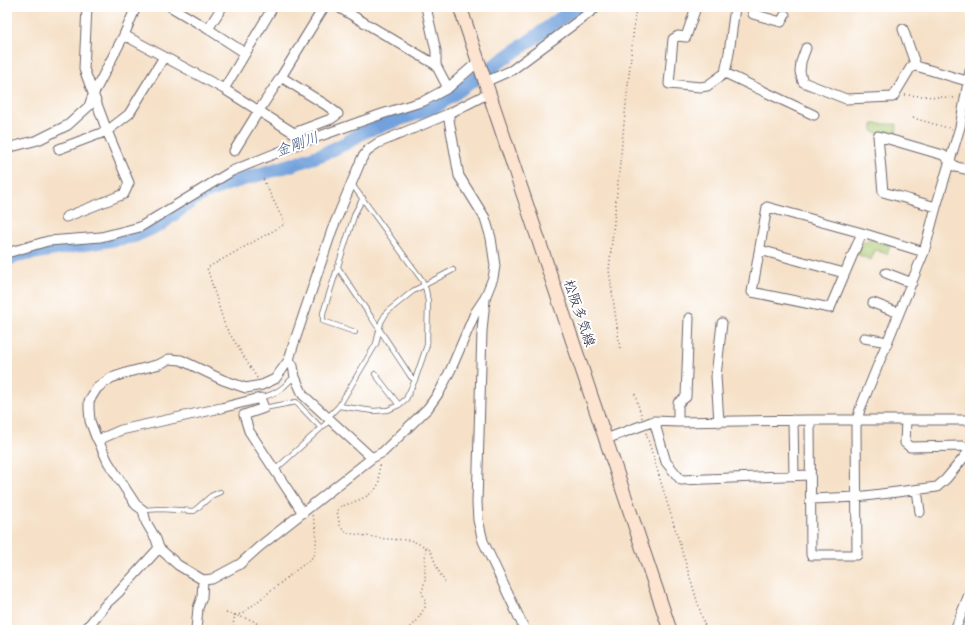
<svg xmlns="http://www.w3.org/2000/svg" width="977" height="637" font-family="Itim,'Klee One',sans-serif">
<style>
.grass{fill:url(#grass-tufts);stroke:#667656}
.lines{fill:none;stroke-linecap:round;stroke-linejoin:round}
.river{stroke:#72a1db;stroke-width:14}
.lane-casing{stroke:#6c656c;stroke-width:6}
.street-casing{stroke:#6c656c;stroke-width:11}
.secondary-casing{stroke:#6c656c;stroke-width:15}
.path{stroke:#6c656c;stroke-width:1.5;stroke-dasharray:1 3;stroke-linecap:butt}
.lane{stroke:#fff;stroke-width:4.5}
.street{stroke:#fff;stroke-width:9}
.secondary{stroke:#fde4d0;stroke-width:13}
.labels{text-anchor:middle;stroke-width:4;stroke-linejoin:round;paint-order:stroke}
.street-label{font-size:14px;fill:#22223b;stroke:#fff}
.water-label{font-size:15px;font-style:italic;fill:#465b83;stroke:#fff}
</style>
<defs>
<pattern id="grass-tufts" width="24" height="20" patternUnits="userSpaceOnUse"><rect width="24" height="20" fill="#aac970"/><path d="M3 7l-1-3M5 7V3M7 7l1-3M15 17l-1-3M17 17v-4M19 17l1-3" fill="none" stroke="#92ac62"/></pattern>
</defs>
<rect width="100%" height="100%" fill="#fff"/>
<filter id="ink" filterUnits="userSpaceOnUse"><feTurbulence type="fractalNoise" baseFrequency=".025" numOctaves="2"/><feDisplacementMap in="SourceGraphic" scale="8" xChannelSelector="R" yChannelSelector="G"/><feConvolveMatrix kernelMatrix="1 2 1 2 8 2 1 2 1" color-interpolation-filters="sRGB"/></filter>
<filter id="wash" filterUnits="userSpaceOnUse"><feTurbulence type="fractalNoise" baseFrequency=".012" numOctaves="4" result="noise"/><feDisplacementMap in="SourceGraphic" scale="16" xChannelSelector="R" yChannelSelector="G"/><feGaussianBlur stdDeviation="0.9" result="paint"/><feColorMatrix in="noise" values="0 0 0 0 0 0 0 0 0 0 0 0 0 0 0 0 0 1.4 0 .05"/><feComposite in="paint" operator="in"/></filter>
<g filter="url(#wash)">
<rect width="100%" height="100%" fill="#f6e1c8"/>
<path class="grass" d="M873 124H897L896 138 873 132Z
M869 239 890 245 887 254 875 250 871 260 857 254 861 244Z"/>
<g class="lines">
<path class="river" d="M7 259 19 255 134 236 161 224 195 198 205 193 227 184 294 164 323 154 346 143 363 132 435 107 534 38 576 7"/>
</g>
</g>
<g filter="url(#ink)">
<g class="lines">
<g class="lane-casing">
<path id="lane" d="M337 266C362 304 387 340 411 377L415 380
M355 332 323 321V313L355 213 363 198
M375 374 399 405
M260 398C268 396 276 393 282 388 287 385 289 380 295 377
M339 406 376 344 381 322 387 312 413 291 453 270
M264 408 296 402 321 428
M327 418 339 406 373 411 388 410 399 405 406 399 415 380 427 345 428 302 426 290 422 280 351 183
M275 470 330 420
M143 510 161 509 194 511 211 496 220 492"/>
</g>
<g class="street-casing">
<path id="street" d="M171 7 208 29 245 53
M338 7 436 65
M426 7 436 51V65L448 88
M696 7 686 37 678 36 673 39 669 84 700 87 707 86 725 73 729 53 735 7
M753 7 752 9 753 14 781 22 785 15
M208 29 222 7
M903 29 916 66
M124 35 224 89 294 133 331 119 338 114 326 105 281 77
M806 48 801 62 800 72 803 82 846 99 893 97 911 67 916 66 967 81
M725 73 814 115
M485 82 512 70 597 7
M224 89 273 7
M448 114 459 176 485 218 491 238 495 266 493 278 485 298 475 313 451 369 440 391 428 408 383 452 372 458 259 547 240 564 212 579 203 580 178 565 159 548 156 539 146 522 143 510 136 505 108 462 98 440 96 437 90 421 89 409V401L97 388 111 378 129 372 160 364 169 359 181 360 223 380 246 388 262 385 275 379 289 360 293 346 332 230 362 158 369 149 378 143 422 125 448 114 489 93
M7 148 38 140 68 125 89 106 93 95 124 35 136 7
M59 149 107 131 129 114 164 57
M234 151 258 112 281 77 324 7
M767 207 862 233 830 308 752 292Z
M936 207 883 192 878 136 943 155 956 167 970 170
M66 217 124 194 129 183 107 131 84 69 87 7
M862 233 924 252
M760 250 844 273
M7 253 48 241 101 237 140 227 232 171 306 141 382 114 424 101 448 88 479 61
M886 273 912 283
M485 300 482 331 477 503 478 520 483 541 525 630
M873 303 899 313
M864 338 882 341 887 344
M289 360 293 366 295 377 303 395 372 458
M793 420 794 476
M810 420 811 555H857L856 426 860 409 924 252 936 207 960 127 970 71
M906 420 905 443 910 447 962 446 970 450
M654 421 666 462 681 480 810 475
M678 422V403L686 397 689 318
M719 422 716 376 722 323
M606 439 654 421 678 422 810 420H970
M98 440 121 430 221 408 260 398 264 408 244 415 249 431 303 513
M917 490 920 512
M811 499 857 497 937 487 946 479 970 450
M85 630 107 603 118 593 159 548
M196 630 198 608 202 597 203 580
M955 630 970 592"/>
</g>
<g class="secondary-casing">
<path id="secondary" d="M460 7 670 630"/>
</g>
<path class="path" d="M905 95 957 98
M913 118 952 129
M620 348 609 270 636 7
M257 378 225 326 207 268 285 224 263 179
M635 394 642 418
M646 433 706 630
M379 465C379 470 380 476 379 481 377 496 353 502 340 507L337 511 340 526 347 533 386 539 410 540 426 547 430 550 439 572 445 582
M226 613 252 620 266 630
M236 630 233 625 235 615 242 614 314 556C317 541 318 529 312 515
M408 630 416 622 425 607V600L422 592 425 580V560L426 547"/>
<use href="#lane" class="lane"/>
<use href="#street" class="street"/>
<use href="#secondary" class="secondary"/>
</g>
</g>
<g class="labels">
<g class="street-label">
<text transform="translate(580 313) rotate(71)" y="5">松阪多気線</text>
</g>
<g class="water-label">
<text transform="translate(297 144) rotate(-20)" y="5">金剛川</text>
</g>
</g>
<rect width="977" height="637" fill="none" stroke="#fff" stroke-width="24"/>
</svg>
